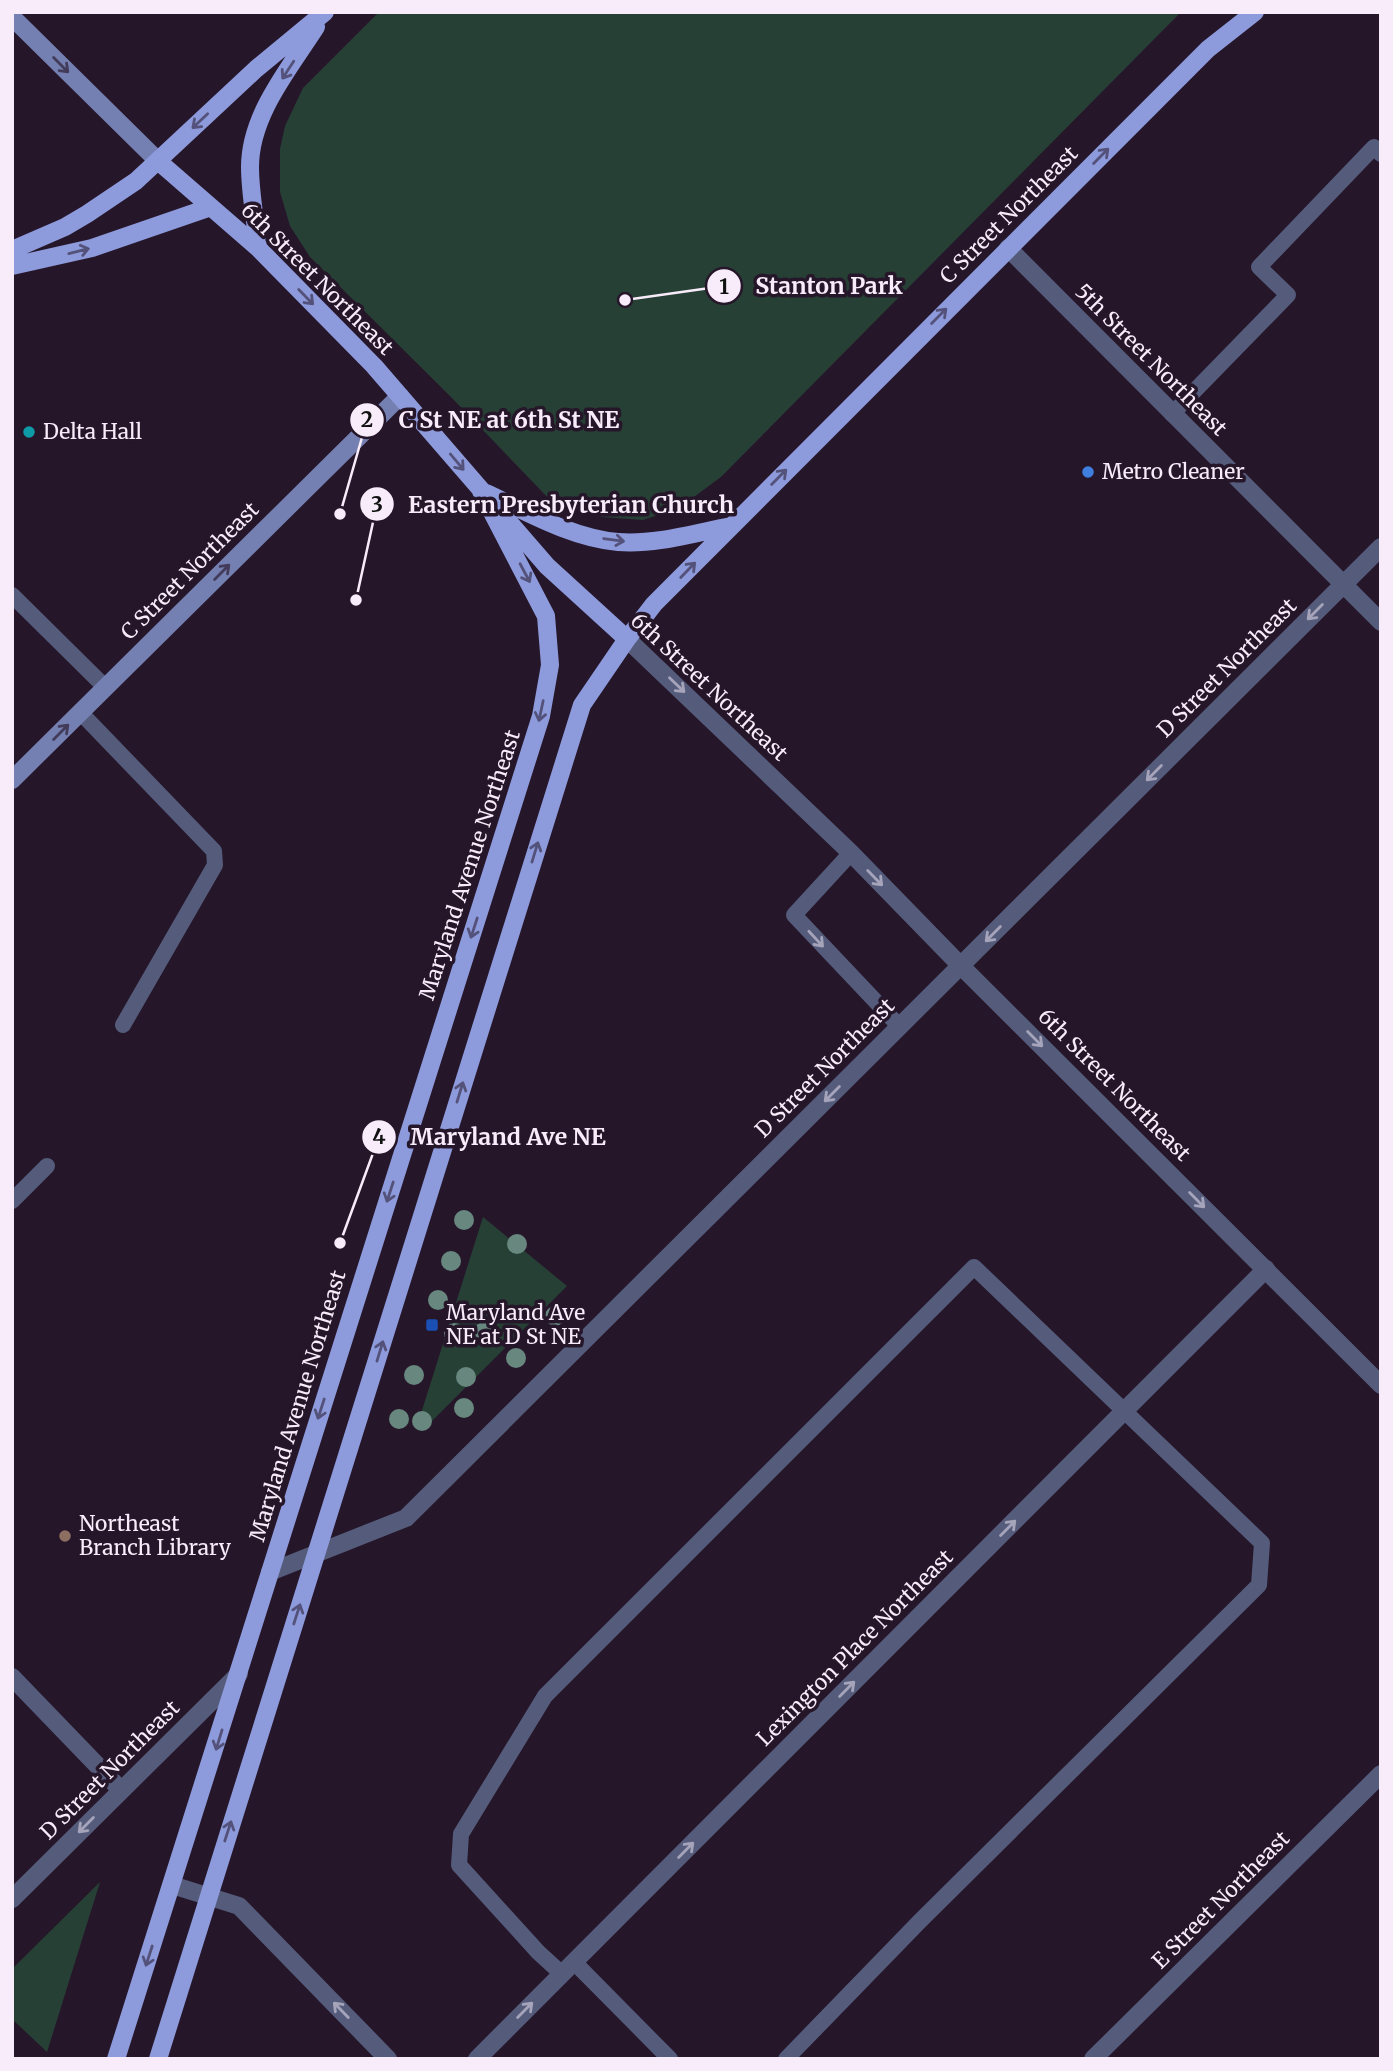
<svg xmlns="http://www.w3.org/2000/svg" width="1393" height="2071" font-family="Merriweather,serif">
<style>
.green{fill:#274035}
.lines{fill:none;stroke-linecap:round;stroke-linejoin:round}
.service{stroke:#555c7b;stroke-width:16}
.minor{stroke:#555c7b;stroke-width:18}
.tertiary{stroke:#555c7b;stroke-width:18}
.secondary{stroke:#7580b2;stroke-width:18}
.primary{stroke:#8d9bdc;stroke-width:18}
.tree{fill:#67877f}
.oneway{stroke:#423b5a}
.oneway2{stroke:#54527a}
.oneway3{stroke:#a6a4ba}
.culture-dot{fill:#0f9aa8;stroke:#26162a;stroke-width:2.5}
.shop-dot{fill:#3f7fe0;stroke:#26162a;stroke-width:2.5}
.transit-dot{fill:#1a4fb4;stroke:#26162a;stroke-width:2.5}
.education-dot{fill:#8d6e63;stroke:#26162a;stroke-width:2.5}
.labels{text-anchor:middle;stroke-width:7;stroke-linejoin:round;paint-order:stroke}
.street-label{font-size:21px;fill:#f8ecfa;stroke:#26162a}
.poi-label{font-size:21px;fill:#f8ecfa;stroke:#26162a;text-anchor:start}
.leader{fill:none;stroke:#f8ecfa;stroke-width:2.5}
.callout-dot{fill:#f8ecfa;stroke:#26162a;stroke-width:2.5}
.mark-label{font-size:21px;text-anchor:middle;font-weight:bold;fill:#111}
.callout-label{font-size:23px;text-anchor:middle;font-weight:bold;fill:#f8ecfa;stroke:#26162a;stroke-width:7;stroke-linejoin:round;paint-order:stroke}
</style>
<rect width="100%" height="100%" fill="#26162a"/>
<path class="green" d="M379 12H1181L721 477 679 508 643 520 602 517 552 502 452 398 310 257 290 226 280 192V149L285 126 303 88Z
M483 1217 567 1286 424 1429 418 1423Z
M100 1882 47 2052 12 2019V1969Z"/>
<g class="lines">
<path class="service" d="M1172 414 1288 295 1259 267 1374 147 1381 154
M12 595 105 687
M80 712 214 851 215 865 123 1025
M851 853 794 915 899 1026
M12 1201 47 1166
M574 1962 670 2059
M562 1974 538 1952 459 1865 461 1834 545 1696 974 1267 1262 1543 1259 1585 920 1921 786 2059"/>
<path class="minor" d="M1008 248 1381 622
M270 1572 406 1518 1381 547
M12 1677 121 1790
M172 1885 239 1906 388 2059
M12 1899 239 1674
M477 2059 1266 1269
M1093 2059 1381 1774"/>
<path class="tertiary" d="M627 639 851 853 961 966 1381 1385"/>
<path class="secondary" d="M12 17 158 161
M12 780 400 396"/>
<path class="primary" d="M158 161 258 248 374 366 547 566 627 639
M258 248C256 222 250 194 250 167 250 115 289 69 316 27
M12 250 65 227 87 214 136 181 256 69 325 12
M12 266 92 248 211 207
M486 493C527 512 572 538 618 542 655 545 695 533 731 526
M116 2059C259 1612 399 1164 541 716L550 665 546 616 481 491
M158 2059 582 705 627 639 654 604 1208 49 1255 12"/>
</g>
<g class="tree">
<circle cx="464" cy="1220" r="10"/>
<circle cx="517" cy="1244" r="10"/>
<circle cx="451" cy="1261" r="10"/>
<circle cx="438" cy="1300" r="10"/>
<circle cx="555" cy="1316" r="10"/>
<circle cx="484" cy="1332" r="10"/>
<circle cx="454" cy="1333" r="10"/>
<circle cx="516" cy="1358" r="10"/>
<circle cx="414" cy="1375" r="10"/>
<circle cx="466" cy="1377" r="10"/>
<circle cx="464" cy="1408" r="10"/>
<circle cx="399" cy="1419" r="10"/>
<circle cx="422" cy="1421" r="10"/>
</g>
<defs><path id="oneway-shaft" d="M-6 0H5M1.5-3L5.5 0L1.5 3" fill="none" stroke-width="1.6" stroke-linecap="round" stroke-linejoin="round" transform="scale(1.75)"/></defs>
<g class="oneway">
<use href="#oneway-shaft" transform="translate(61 65) rotate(45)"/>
<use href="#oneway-shaft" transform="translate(222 572) rotate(-45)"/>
<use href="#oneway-shaft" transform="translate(61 732) rotate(-45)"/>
</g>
<g class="oneway2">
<use href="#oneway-shaft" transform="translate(288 70) rotate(123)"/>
<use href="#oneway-shaft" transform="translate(200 121) rotate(137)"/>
<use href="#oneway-shaft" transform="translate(1101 156) rotate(-45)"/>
<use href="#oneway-shaft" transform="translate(79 251) rotate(-14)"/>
<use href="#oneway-shaft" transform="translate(306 297) rotate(46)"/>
<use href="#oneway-shaft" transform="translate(939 316) rotate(-45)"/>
<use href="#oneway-shaft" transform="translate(457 462) rotate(50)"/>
<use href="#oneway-shaft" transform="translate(779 477) rotate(-45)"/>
<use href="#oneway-shaft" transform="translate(614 540) rotate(8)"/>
<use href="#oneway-shaft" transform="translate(688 570) rotate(-46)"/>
<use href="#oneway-shaft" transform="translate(525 573) rotate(62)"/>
<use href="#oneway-shaft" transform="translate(541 711) rotate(102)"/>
<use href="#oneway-shaft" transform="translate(535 852) rotate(-73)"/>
<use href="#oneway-shaft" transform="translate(474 928) rotate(108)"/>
<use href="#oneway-shaft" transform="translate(460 1092) rotate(-73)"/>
<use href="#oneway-shaft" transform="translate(390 1192) rotate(108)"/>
<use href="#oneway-shaft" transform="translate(380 1351) rotate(-73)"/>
<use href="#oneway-shaft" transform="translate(321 1409) rotate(108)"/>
<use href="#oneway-shaft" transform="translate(297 1614) rotate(-72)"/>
<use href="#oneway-shaft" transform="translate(219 1740) rotate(107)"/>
<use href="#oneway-shaft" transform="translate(228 1831) rotate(-72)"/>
<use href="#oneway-shaft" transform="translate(149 1956) rotate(108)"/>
</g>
<g class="oneway3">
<use href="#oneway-shaft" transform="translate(1315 612) rotate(135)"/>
<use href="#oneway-shaft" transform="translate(677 685) rotate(44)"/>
<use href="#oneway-shaft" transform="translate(1154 773) rotate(135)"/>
<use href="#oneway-shaft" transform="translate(875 878) rotate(46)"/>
<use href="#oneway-shaft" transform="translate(993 934) rotate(135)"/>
<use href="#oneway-shaft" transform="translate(816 939) rotate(47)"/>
<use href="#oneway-shaft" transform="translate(1035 1039) rotate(45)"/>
<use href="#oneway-shaft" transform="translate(832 1094) rotate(135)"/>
<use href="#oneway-shaft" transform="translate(1197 1200) rotate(45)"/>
<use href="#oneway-shaft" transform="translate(1008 1528) rotate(-45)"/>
<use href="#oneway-shaft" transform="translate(847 1689) rotate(-45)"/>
<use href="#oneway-shaft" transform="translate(86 1825) rotate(135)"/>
<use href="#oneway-shaft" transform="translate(686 1850) rotate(-45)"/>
<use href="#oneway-shaft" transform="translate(341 2010) rotate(-134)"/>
<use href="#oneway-shaft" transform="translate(525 2010) rotate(-45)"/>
</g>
<circle class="culture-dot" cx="29" cy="432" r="7"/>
<circle class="shop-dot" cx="1088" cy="472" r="7"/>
<rect class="transit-dot" x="425" y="1318" width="14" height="14" rx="3.5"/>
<circle class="education-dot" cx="65" cy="1536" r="7"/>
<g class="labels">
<g class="street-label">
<text transform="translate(1009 215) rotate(-45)" y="7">C Street Northeast</text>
<text transform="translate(317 279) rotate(45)" y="7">6th Street Northeast</text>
<text transform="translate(1151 360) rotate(45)" y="7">5th Street Northeast</text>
<text transform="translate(190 571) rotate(-45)" y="7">C Street Northeast</text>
<text transform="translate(1227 668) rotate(-45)" y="7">D Street Northeast</text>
<text transform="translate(709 687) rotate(43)" y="7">6th Street Northeast</text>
<text transform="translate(470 865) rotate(-72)" y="7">Maryland Avenue Northeast</text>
<text transform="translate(825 1068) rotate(-45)" y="7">D Street Northeast</text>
<text transform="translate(1114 1085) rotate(45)" y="7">6th Street Northeast</text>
<text transform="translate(298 1406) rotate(-73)" y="7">Maryland Avenue Northeast</text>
<text transform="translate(855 1648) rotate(-45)" y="7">Lexington Place Northeast</text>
<text transform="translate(110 1770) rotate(-45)" y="7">D Street Northeast</text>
<text transform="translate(1221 1900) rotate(-45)" y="7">E Street Northeast</text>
</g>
<g class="poi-label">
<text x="43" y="439">Delta Hall</text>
<text x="1102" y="479">Metro Cleaner</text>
<text x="446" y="1320">Maryland Ave<tspan x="446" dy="24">NE at D St NE</tspan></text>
<text x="79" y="1531">Northeast<tspan x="79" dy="24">Branch Library</tspan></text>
</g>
</g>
<path class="leader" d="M625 300L724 286M340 514L367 420M356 600L377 504M340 1243L379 1137"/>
<g class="callout-dot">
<circle cx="625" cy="300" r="7"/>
<circle cx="340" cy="514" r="7"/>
<circle cx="356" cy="600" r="7"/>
<circle cx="340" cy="1243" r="7"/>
<circle cx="724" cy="286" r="18"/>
<circle cx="367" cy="420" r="18"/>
<circle cx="377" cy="504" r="18"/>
<circle cx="379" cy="1137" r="18"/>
</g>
<g class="mark-label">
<text x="724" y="294">1</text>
<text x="367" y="427">2</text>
<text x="377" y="512">3</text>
<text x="379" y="1144">4</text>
</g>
<g class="callout-label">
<text x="829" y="294">Stanton Park</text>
<text x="509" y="428">C St NE at 6th St NE</text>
<text x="571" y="513">Eastern Presbyterian Church</text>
<text x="508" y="1145">Maryland Ave NE</text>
</g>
<rect width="1393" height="2071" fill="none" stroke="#f8ecfa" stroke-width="28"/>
</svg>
